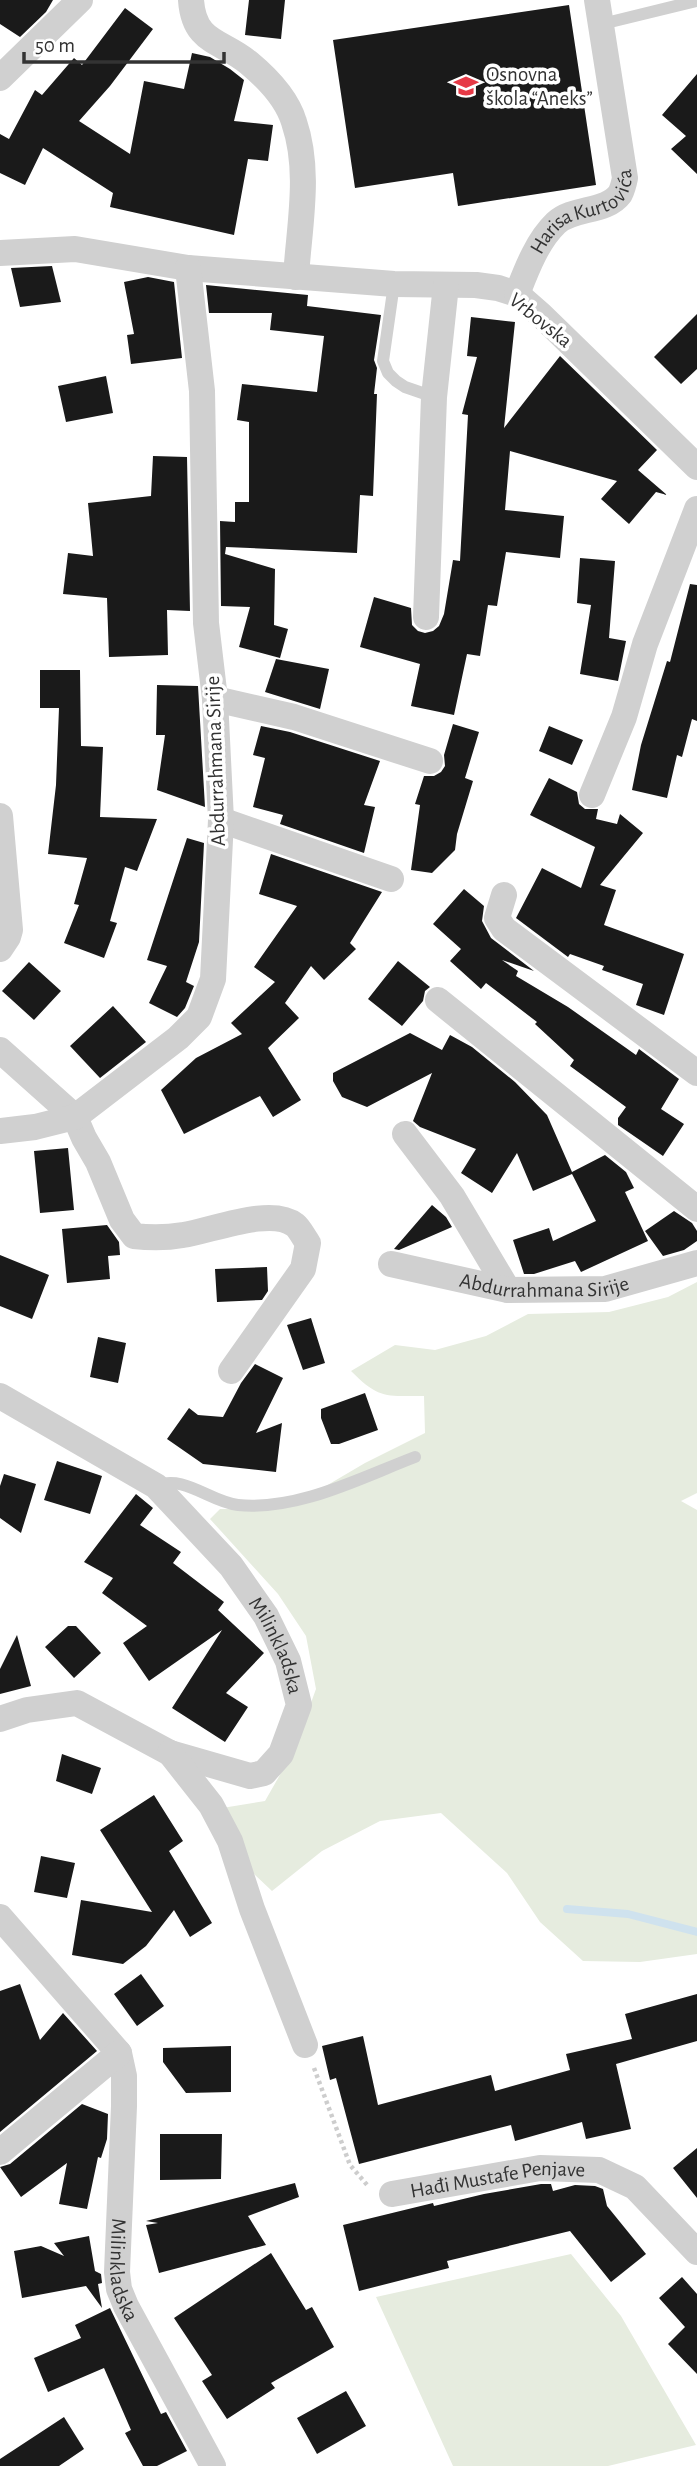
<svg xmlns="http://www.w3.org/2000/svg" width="697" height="2466" font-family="'Alegreya Sans',sans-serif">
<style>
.green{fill:#e6ecdf}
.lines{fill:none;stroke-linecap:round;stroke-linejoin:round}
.stream{stroke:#cfe2ee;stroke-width:8}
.building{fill:#1a1a1a}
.path{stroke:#cdcdcd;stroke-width:4.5;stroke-dasharray:3.5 3.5;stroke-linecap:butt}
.service{stroke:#d0d0d0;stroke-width:12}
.minor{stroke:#d0d0d0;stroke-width:26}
.labels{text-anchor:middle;stroke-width:7;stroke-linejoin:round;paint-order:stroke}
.poi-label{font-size:21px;fill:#333;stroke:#fff;text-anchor:start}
.street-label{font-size:21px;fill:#333;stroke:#fff}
</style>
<rect width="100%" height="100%" fill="#fff"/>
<path class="green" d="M697 1282V1493L681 1501 697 1510V1954L640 1962 583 1961 540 1922 507 1873 441 1813 380 1821 322 1851 272 1891 252 1872 216 1809 265 1801 293 1752 316 1689 306 1636 278 1594 210 1519 220 1509H267L314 1493 365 1463 425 1433 424 1396C385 1396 379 1399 351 1371L395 1345 435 1350 486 1336 528 1314 609 1312 668 1297Z
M571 2254 621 2316 696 2445 608 2466H453L376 2297Z"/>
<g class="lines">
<path class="stream" d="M567 1909 628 1914 697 1932"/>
</g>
<path class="building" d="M0 0H53L46 12 20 37 0 24Z
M249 0H285L281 39 245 35Z
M569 5 596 185 458 206 453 173 355 188 333 40Z
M125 8 153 29 110 86 79 121 130 154 144 81 184 89 192 53 210 57 230 69 244 80 234 121 273 125 268 161 248 159 234 235 110 207 113 193 43 148 25 185 0 173V134L9 139 35 90 42 95 74 58 82 65Z
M697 74V174L671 149 686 136 662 115Z
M52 266 61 302 20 307 11 268Z
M148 277 174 282 182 358 131 364 127 335 134 334 124 282Z
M206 285 308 295 307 306 381 315 374 360 377 368 374 394H377L373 496 360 495 357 553 226 547 225 554 275 569 274 625 288 629 280 658 239 647 250 607 221 606 220 521 235 522V502H249V422L237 420 242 384 317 392 324 336 270 330 272 313H209Z
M697 314V369L681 384 654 357Z
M471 317 515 322 504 428 560 356 657 450 638 470 667 495 656 492 629 524 601 499 617 481 510 451 505 510 564 516 560 558 506 552 497 606 488 605 480 656 467 654 454 715 411 706 420 664 360 647 374 597 411 608 412 625 418 631 425 633 433 631 439 626 444 614 453 560 460 561 468 415 462 414 477 357 467 356Z
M106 376 113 413 66 422 58 386Z
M153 456 187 457 190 611 167 610 168 655 109 657 107 598 63 594 68 553 93 556 88 503 151 496Z
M580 558 615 561 609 638 626 641 618 681 580 674 591 605 577 603Z
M690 584 697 585V721L692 719 682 757 677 755 667 798 632 790 641 745 667 661 670 662Z
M276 659 329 669 320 709 265 692Z
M40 670H80L81 746 103 747 100 817 157 819 137 871 125 867 110 921 117 923 104 958 64 943 79 905 74 904 87 858 48 854 56 785 59 708H40Z
M157 685 198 686 205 807 157 790 165 735H156Z
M453 724 479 732 465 778 473 781 457 834 455 850 432 873 411 870 420 805 415 804 424 776H434L441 772 445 766 444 755Z
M261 726 290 732 380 761 364 805 375 807 364 853 280 824 283 815 253 807 265 758 253 755Z
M549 726 583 740 572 765 539 751Z
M549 778 577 792 579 804 585 809H598L596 819 617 824 620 814 643 833 600 885 616 890 604 925 684 954 664 1015 636 1005 643 984 602 970 604 966 570 954 568 957 516 918 542 868 581 888 595 847 530 815Z
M187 838 204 843 199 942 186 982 194 986 185 1008 177 1017 149 1003 167 966 147 960Z
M271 854 382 892 350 943 356 949 324 980 311 966 285 1003 299 1018 268 1048 301 1100 273 1117 260 1096 184 1134 161 1090 196 1058 242 1034 231 1023 275 982 254 967 297 906 259 894Z
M464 889 484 906 482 921 491 938 534 971 502 960 518 971 516 976 568 1007 636 1055 639 1049 679 1079 661 1109 684 1124 663 1156 618 1125V1118L626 1107 570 1066 574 1060 535 1024 537 1022 486 983 481 989 450 961 461 949 433 924Z
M398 961 430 987 425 991 423 1001 402 1026 368 999Z
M29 962 61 991 34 1020 2 991Z
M113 1006 146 1042 100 1078 70 1046Z
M410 1033 442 1050 450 1035 472 1047 515 1082 547 1115 572 1172 605 1155 626 1172 634 1188 625 1192 648 1241 581 1272 575 1261 534 1274H524L513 1240 549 1228 553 1241 596 1221 572 1174 533 1191 517 1153 492 1193 461 1173 476 1149 420 1127 413 1121 432 1073 367 1107 342 1097 333 1081V1073Z
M68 1148 74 1210 40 1213 34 1151Z
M432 1205 446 1217 452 1227 399 1250 394 1249Z
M674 1211 692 1223 697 1231V1241L684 1250 663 1256 645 1231Z
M107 1225 119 1242 120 1255 108 1256 110 1279 67 1283 62 1229Z
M0 1255 49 1275 32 1319 0 1306Z
M267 1267 268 1291 262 1300 217 1302 215 1269Z
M311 1318 325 1363 303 1370 287 1325Z
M98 1337 126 1343 118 1383 90 1377Z
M255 1364 283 1378 256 1433 282 1423 276 1472 203 1464 167 1439 189 1408 198 1415 223 1417 241 1383Z
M365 1393 378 1430 339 1444H331L321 1418V1409Z
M57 1461 102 1476 90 1514 44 1500Z
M4 1474 36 1484 21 1533 0 1518V1486Z
M136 1494 153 1508 140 1525 181 1552 173 1563 224 1602 218 1610 264 1653 226 1693 248 1707 225 1742 172 1708 222 1630 149 1681 123 1643 147 1626 102 1593 113 1578 84 1562Z
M68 1626H76L101 1653 74 1678 45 1647Z
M17 1635 31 1686 0 1694V1669Z
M62 1754 101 1768 92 1794 56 1781Z
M154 1795 183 1841 169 1851 212 1923 190 1937 174 1910 146 1946 123 1964 72 1955 81 1900 152 1912 100 1830Z
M41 1856 75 1863 67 1898 34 1892Z
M141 1974 164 2006 137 2026 114 1994Z
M20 1984 40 2040 63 2013 97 2051 0 2132V1991Z
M697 1994V2041L616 2064 631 2129 586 2139 582 2122 515 2141 511 2125 359 2164 336 2078 330 2080 322 2046 363 2036 378 2105 491 2075 495 2091 570 2070 566 2054 632 2039 625 2014Z
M231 2046V2092L186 2093 163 2062V2048Z
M82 2104 108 2114 107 2139 101 2158 98 2157 87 2209 59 2204 67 2163 21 2197 0 2167 10 2164Z
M160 2134H222L221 2179 160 2180Z
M697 2148V2198L673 2168Z
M295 2183 299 2197 248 2216 266 2245 159 2273 146 2225 158 2223 146 2221Z
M541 2184H551L553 2191 575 2185 595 2186 603 2189 607 2206 646 2254 611 2282 570 2231 447 2261 449 2268 359 2291 343 2225 433 2203 434 2206 484 2194Z
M89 2236 95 2271 101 2274 102 2283 98 2284 102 2308 86 2286 22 2298 14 2251 41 2246 64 2256 54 2243Z
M271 2253 306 2310 312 2307 334 2347 271 2383 275 2388 227 2419 202 2381 212 2375 174 2318Z
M682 2277 697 2294V2374L668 2344 685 2327 659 2298Z
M110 2308 161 2414 166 2412 187 2451 157 2466H143L125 2433 131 2430 104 2368 48 2392 34 2358 81 2338 75 2325Z
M346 2391 366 2426 317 2454 297 2418Z
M64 2417 84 2449 59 2466H0V2459Z"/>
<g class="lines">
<path class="path" d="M314 2068 350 2165 368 2186"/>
<path class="service" d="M602 24 696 1
M394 284 383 361 388 373 396 381 405 387 434 397
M156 1486C184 1474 210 1502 238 1505 298 1511 360 1478 415 1457"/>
<g class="minor">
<path d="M191 0C194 44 222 40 249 63 267 78 287 99 294 122 311 172 299 226 296 277"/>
<path d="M0 78 80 0"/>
<path d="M0 253 75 249 188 268 394 284 476 285 498 288 517 294 541 315 697 467"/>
<path id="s1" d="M517 294C526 271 537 241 556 223 573 207 606 213 620 194 622 190 624 183 625 178L597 0"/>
<path d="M426 617 434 397 446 285"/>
<path d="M215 699 294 717 430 761"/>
<path d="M592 795 624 717 645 644 697 509"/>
<path d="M0 816 10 930 8 937 0 949"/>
<path d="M221 820 391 879"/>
<path d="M504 895 497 918 504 929 697 1073"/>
<path d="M438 1000 697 1209"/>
<path d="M0 1050 75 1117 84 1138 98 1162 122 1220 134 1236C151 1238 166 1238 183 1235 211 1231 271 1206 295 1225 300 1229 304 1238 308 1243L303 1269 231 1371"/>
<path d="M0 1131 35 1127 75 1117 178 1038 199 1017 213 979 221 820 215 699 206 623 202 391 188 268"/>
<path d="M405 1134 452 1196 508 1290"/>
<path id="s2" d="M391 1264 508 1290 605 1289 697 1263"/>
<path id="s3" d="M0 1396 156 1486 231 1566 266 1616 288 1661 299 1705 281 1754 264 1773 250 1776 170 1753 77 1703 27 1710 0 1719"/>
<path d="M170 1753 211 1805 230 1841 252 1909 305 2045"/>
<path id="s4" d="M0 1917 119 2053 124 2076V2106L117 2272 119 2289 126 2306 213 2466"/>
<path d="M0 2152 119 2053"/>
<path id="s5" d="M392 2194 540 2168 599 2170 635 2187 697 2252"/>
</g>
</g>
<defs>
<g id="school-bare" transform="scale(1.89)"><path d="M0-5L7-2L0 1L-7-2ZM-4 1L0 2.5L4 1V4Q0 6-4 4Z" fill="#e63946" stroke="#fff" stroke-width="2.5" paint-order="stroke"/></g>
</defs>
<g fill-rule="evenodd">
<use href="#school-bare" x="466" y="86"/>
</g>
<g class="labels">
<g class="poi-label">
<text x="486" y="81">Osnovna<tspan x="486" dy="24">škola “Aneks”</tspan></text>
</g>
<g class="street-label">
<text dy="7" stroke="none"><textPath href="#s1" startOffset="112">Harisa Kurtovića</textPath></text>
<text transform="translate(541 320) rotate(39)" y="7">Vrbovska</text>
<text transform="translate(215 761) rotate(-92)" y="7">Abdurrahmana Sirije</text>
<text dy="7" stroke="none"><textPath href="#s2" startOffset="156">Abdurrahmana Sirije</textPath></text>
<text dy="7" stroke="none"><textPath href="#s3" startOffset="382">Milinkladska</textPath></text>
<text dy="7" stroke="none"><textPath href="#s5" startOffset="107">Hađi Mustafe Penjave</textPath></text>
<text dy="7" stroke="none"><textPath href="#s4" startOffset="399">Milinkladska</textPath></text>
</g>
</g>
<path d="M24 52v10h200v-10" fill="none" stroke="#333333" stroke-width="3.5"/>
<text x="35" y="52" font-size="21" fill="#333333" stroke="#ffffff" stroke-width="5" paint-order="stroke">50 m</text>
</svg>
